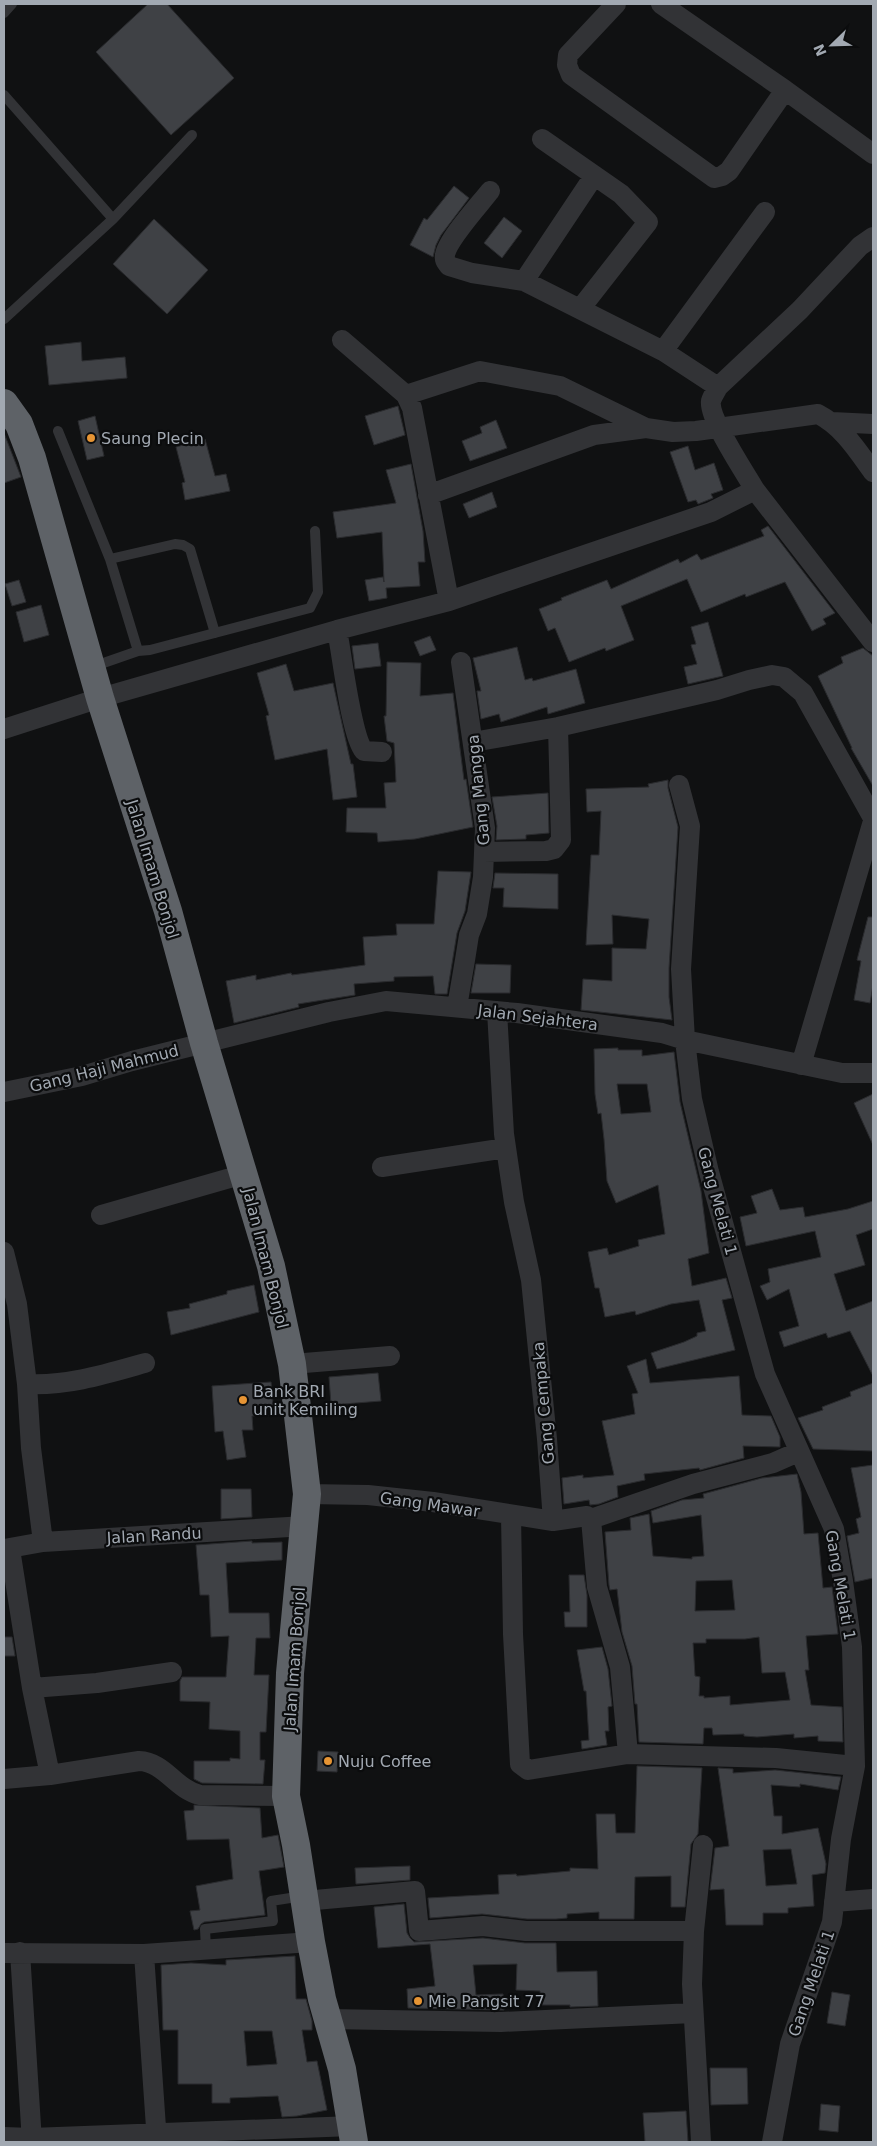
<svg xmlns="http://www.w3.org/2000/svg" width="877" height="2146" font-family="'DejaVu Sans',sans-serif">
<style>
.building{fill:#3f4145;stroke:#2a2b2e;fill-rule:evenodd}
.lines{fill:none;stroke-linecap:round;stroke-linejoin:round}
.lane{stroke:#323336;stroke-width:10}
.street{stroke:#323336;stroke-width:20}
.highway{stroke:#5e6267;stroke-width:28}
.poi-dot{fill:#e69434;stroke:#0b0c0d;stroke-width:2}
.labels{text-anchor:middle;stroke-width:4.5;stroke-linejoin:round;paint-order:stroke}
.poi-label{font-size:16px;fill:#a2a9b2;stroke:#0b0c0d;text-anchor:start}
.street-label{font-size:16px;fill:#a2a9b2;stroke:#0b0c0d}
</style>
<rect width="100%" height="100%" fill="#101112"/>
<path class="building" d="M148 4H167L234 78 171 135 96 52Z
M454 186 469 198 441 235 436 245 433 257 410 245 424 218 427 220Z
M504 217 522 231 502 258 484 243Z
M154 219 208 270 167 314 113 264Z
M81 342 82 361 125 357 127 378 49 385 45 346Z
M398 406 405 435 374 445 365 416Z
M95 416 104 456 87 460 78 421Z
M496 420 507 448 470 461 462 441 482 433 480 427Z
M4 433 21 477 4 483Z
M205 439 215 476 226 474 230 491 185 500 182 483 185 482 176 447Z
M688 446 695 470 714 463 723 490 711 494 713 498 698 504 696 500 688 502 670 452Z
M411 464 423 531 425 562H418L420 586 386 588 387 598 369 601 365 580 383 577 384 582 382 532 337 538 333 512 396 503 386 470Z
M492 492 497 507 469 518 463 504Z
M768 526 835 613 823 619 826 624 812 631 785 582 746 597 745 594 701 612 687 579 621 606 634 640 606 651 605 648 569 662 555 628 548 631 539 609 562 600 561 598 607 580 611 589 678 559 680 563 697 554 701 560 764 536 761 530Z
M19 580 26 602 12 606 5 584Z
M41 605 49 635 24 642 16 612Z
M708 622 723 676 688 684 684 667 697 664 691 645 696 644 691 627Z
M430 636 436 650 420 656 414 642Z
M378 643 381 666 355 669 352 646Z
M517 647 525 680 532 678 533 681 576 669 585 703 548 714 547 707 501 722 499 714 481 719 477 691H481L473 658Z
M863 648 873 656V786L851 748H852L818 676 843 663 841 657Z
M387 662 421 663 420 696 453 693 464 780 466 779 473 827 415 839 378 842 377 833 346 832 347 808H386L384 783 396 782 394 743 387 741 384 716H386Z
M286 664 294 691 333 683 351 764H353L357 797 333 800 327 749 275 760 266 716 269 715 257 673Z
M668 780V788L678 827 669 968V997L672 1020 581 1010 583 979 612 981V948L646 949 649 919 612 915 613 944 586 945 591 855H599L601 811 587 812 586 789 649 787 648 784Z
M548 793 549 833 526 835V839L496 840 497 826 492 797Z
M438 871 471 872 465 911 457 933 447 994H435L433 976 394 977V981L354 984 355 995 298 1004 299 1007 234 1023 226 981 256 975V980L291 973 292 975 365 965 363 937 397 935 396 924H434Z
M495 873 558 874V909L503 907 504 888H493Z
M868 917H873V985L870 1003 854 1000 861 961 857 960Z
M476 964 511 965 510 993H471Z
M618 1048V1050H642V1056L674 1052 680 1102 701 1191 709 1253 688 1259 692 1286 726 1278 732 1298 722 1300 735 1350 657 1369 651 1353 684 1342 697 1336V1333L706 1331 699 1300 671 1304 636 1315 635 1311 605 1317 599 1288H595L588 1252 607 1248 609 1255 639 1246 638 1240 665 1234 658 1185 616 1203 607 1181 604 1139 601 1113 598 1114 595 1094 594 1049ZM617 1084H647L651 1112 621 1114Z
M873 1094V1145L854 1103Z
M772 1189 780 1210 803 1207 805 1217 848 1209 873 1201V1229L856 1235 865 1265 834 1274 846 1311 873 1301V1376L850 1331 828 1338 826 1333 784 1347 779 1332 799 1326 789 1289 767 1300 760 1286 770 1282 768 1269 821 1257 815 1231 746 1246 740 1217 757 1213 751 1196Z
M254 1285 259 1312 171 1335 167 1312 190 1308 189 1304 227 1294V1291Z
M646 1359 650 1383 739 1376 742 1415 771 1416 780 1437V1447L743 1446 744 1458 700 1470 699 1468 644 1474 645 1480 617 1486 618 1497 599 1504 590 1505 589 1500 564 1504 562 1478 583 1475V1478L614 1475 602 1421 635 1414 632 1394 638 1393 627 1366Z
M378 1373 381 1401 331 1405 329 1377Z
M271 1382 274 1415 252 1416 253 1430H242L246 1457 227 1460 223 1431 215 1432 212 1386Z
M873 1383V1451L813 1449 798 1418 823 1410 822 1407 851 1396 850 1392Z
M873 1465V1578L855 1582 847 1536 859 1533 856 1519 861 1517 851 1468Z
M797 1474 801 1492 804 1534 818 1533 823 1588 832 1587 838 1634 806 1636 809 1670H805L811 1705 842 1707 843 1742 818 1741V1736L794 1738V1734L757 1737 744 1736V1734L713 1735 712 1728H704L703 1744 639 1742 637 1704H635L632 1666 622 1632 617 1589 610 1590 609 1585 605 1532 631 1530 630 1518 649 1514 653 1556 692 1559V1557L704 1556 701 1515 653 1523 651 1511 682 1500 704 1498 703 1494 762 1478ZM732 1580 735 1610 695 1611 696 1581ZM759 1637 762 1673 785 1672 790 1700 730 1705V1696L704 1698V1696H699L700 1677 695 1676 693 1643H706V1639H745Z
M221 1489H251L252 1517 221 1519Z
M252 1541V1543L282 1542V1560L226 1563 229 1613H269L270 1638H256L254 1675H269L266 1732H260V1760H265L263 1784 202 1783 194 1779V1761H230V1758L240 1759V1731L209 1729 210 1702 180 1701V1681L182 1677H226L229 1636 211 1637 209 1595H200L196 1545Z
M569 1575H584L587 1595V1627H565L564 1612H570Z
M4 1637H12L15 1656H4Z
M602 1647 608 1669 612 1706 608 1707 609 1731H605L607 1745 582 1749 581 1741 589 1740 586 1691H584L577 1650Z
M318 1751 338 1752 337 1772 317 1771Z
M637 1766 702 1768 698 1834 691 1844 685 1907H671V1876L635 1877 634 1919H599V1912L567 1914V1918L556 1919H527L482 1914 430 1918 428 1898 499 1894 498 1875 516 1874 517 1876 570 1871V1868L598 1869 596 1814H615L616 1833H635Z
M718 1768 733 1769V1773L775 1770 841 1777 838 1790 800 1784V1787L771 1785 774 1816H782V1834L818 1828 826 1864 825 1873 812 1875 814 1906 788 1908V1913H763V1925H726L724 1889 710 1890 715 1848 729 1846ZM791 1849 797 1884 766 1886 763 1850Z
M194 1805 260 1808 262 1838 278 1835 284 1867 259 1871 265 1915 204 1922 201 1924 198 1929 194 1930 190 1911 200 1910 196 1886 233 1879 229 1839 187 1840 184 1811 194 1810Z
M410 1866V1880L356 1884 355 1868Z
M404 1904 407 1933 410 1938 414 1942 483 1938 525 1943H556L557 1972 597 1971 598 2006 570 2007V2005H540V1991L516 1990 517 1964 473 1965 476 1995 503 1994 504 2010 408 2008 407 1989 435 1986 430 1944 378 1948 374 1907Z
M295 1956 296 1999H306L312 2021V2030H302L307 2062 317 2061 327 2110 297 2116 282 2117 278 2096 230 2098V2103H212V2084H178V2030H163L161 1965 191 1963 226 1965V1960ZM244 2031H272L277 2064 247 2066Z
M832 1992 850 1995 845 2026 827 2023Z
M710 2068H747L748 2104 711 2105Z
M821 2104 840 2106 838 2132 819 2130Z
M686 2111 688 2142H645L643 2113Z"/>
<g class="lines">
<path class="lane" d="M4 13 12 4
M4 95 113 219
M4 319 113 219 192 135
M58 431 110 559 138 651 92 667
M110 559 175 544 183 545 190 549 215 633
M138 651 150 650 310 608 318 592 315 531
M206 1949 205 1929 273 1921 271 1901 303 1896"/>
<path class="street" d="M616 4 568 55 567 65 571 75 714 178 722 176 729 171 785 90
M661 4 785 90 873 154
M542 139 621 194 648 222 580 309
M490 191C480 204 447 240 445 255 444 260 446 262 449 266L472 273 524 281 663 351 718 387
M524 281 594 176
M342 340 406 395 412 408 449 601
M663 351 765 212
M406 395 480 371 560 386 646 428
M832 422 873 424
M755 490 873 642
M428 495 594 435 646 428 673 432 696 431 818 414C843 427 857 450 873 472
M337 630C342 654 351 736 364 751L382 752
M4 729 100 698 337 630 449 601 711 512 755 490C746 474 708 418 711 401 712 397 716 391 718 387L800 310 860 246 873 237
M473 742 558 727 717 690 749 680 772 675 784 677 803 693 873 818
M679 785 690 826 681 969 685 1040 692 1099 709 1172 765 1374 834 1529 843 1581 852 1647 855 1766 841 1839 832 1922 790 2044 772 2142
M484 852 546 851 554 849 561 840 558 727
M457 1007 465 960 469 935 477 914 483 877 485 828 461 662
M497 1011 504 1134 514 1202 531 1280 547 1439 553 1521 587 1516 591 1519 597 1587 620 1667 628 1754
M801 1065 873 821
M4 1092 82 1076 132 1061 329 1012 386 1001 517 1013 662 1033 685 1040 842 1073H873
M382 1167 506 1148
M101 1215 244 1174
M4 1252 17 1304 27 1384 31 1448 43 1542
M292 1364 390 1356
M27 1384C68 1386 106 1374 145 1363
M307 1494 368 1495 433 1502 553 1521
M511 1515 513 1634 520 1764 528 1770 628 1754 776 1758 855 1766
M591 1519 693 1484 773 1463 798 1452
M4 1549 43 1542 305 1526
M32 1688 97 1683 172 1672
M50 1775 139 1761C165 1762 175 1789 200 1795L286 1796
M4 1779 50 1775 32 1688 10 1549
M304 1901 415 1891 419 1931 483 1926 526 1931H694
M834 1902 873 1899
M20 1952 32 2142
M4 1953 144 1954 311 1942
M144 1954 157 2142
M328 2019 501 2022 693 2013
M4 2137 31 2138 353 2126
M701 2142 692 1984 694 1931 703 1845"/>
<path class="highway" d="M4 403 19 424 32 458 100 698 168 911 204 1043 271 1266 292 1364 307 1494 290 1673 286 1796 296 1845 311 1942 322 1999 342 2069 354 2142"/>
</g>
<g class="poi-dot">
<circle cx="91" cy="438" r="5"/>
<circle cx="243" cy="1400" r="5"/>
<circle cx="328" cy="1761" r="5"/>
<circle cx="418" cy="2001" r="5"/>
</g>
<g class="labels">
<g class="poi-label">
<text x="101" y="444">Saung Plecin</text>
<text x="253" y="1397">Bank BRI<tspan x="253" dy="18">unit Kemiling</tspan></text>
<text x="338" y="1767">Nuju Coffee</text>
<text x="428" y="2007">Mie Pangsit 77</text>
</g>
<g class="street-label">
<text transform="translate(478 790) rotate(-96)" y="6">Gang Mangga</text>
<text transform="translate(153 869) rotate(73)" y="6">Jalan Imam Bonjol</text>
<text transform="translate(538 1017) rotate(7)" y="6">Jalan Sejahtera</text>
<text transform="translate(104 1068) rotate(-14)" y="6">Gang Haji Mahmud</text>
<text transform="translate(718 1201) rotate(75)" y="6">Gang Melati 1</text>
<text transform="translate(266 1258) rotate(76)" y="6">Jalan Imam Bonjol</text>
<text transform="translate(543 1403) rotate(-95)" y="6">Gang Cempaka</text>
<text transform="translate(430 1504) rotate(8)" y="6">Gang Mawar</text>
<text transform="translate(154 1535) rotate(-3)" y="6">Jalan Randu</text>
<text transform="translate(841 1585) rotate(80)" y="6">Gang Melati 1</text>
<text transform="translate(294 1659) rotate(-86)" y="6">Jalan Imam Bonjol</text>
<text transform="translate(811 1983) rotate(-71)" y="6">Gang Melati 1</text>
</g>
</g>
<rect width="877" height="2146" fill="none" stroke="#a2a9b2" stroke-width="10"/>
<g transform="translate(832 45) rotate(247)" stroke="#0b0c0d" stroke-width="4" paint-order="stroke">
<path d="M0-4L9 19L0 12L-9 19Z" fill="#a2a9b2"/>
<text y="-8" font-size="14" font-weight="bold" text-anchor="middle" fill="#a2a9b2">N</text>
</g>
</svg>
